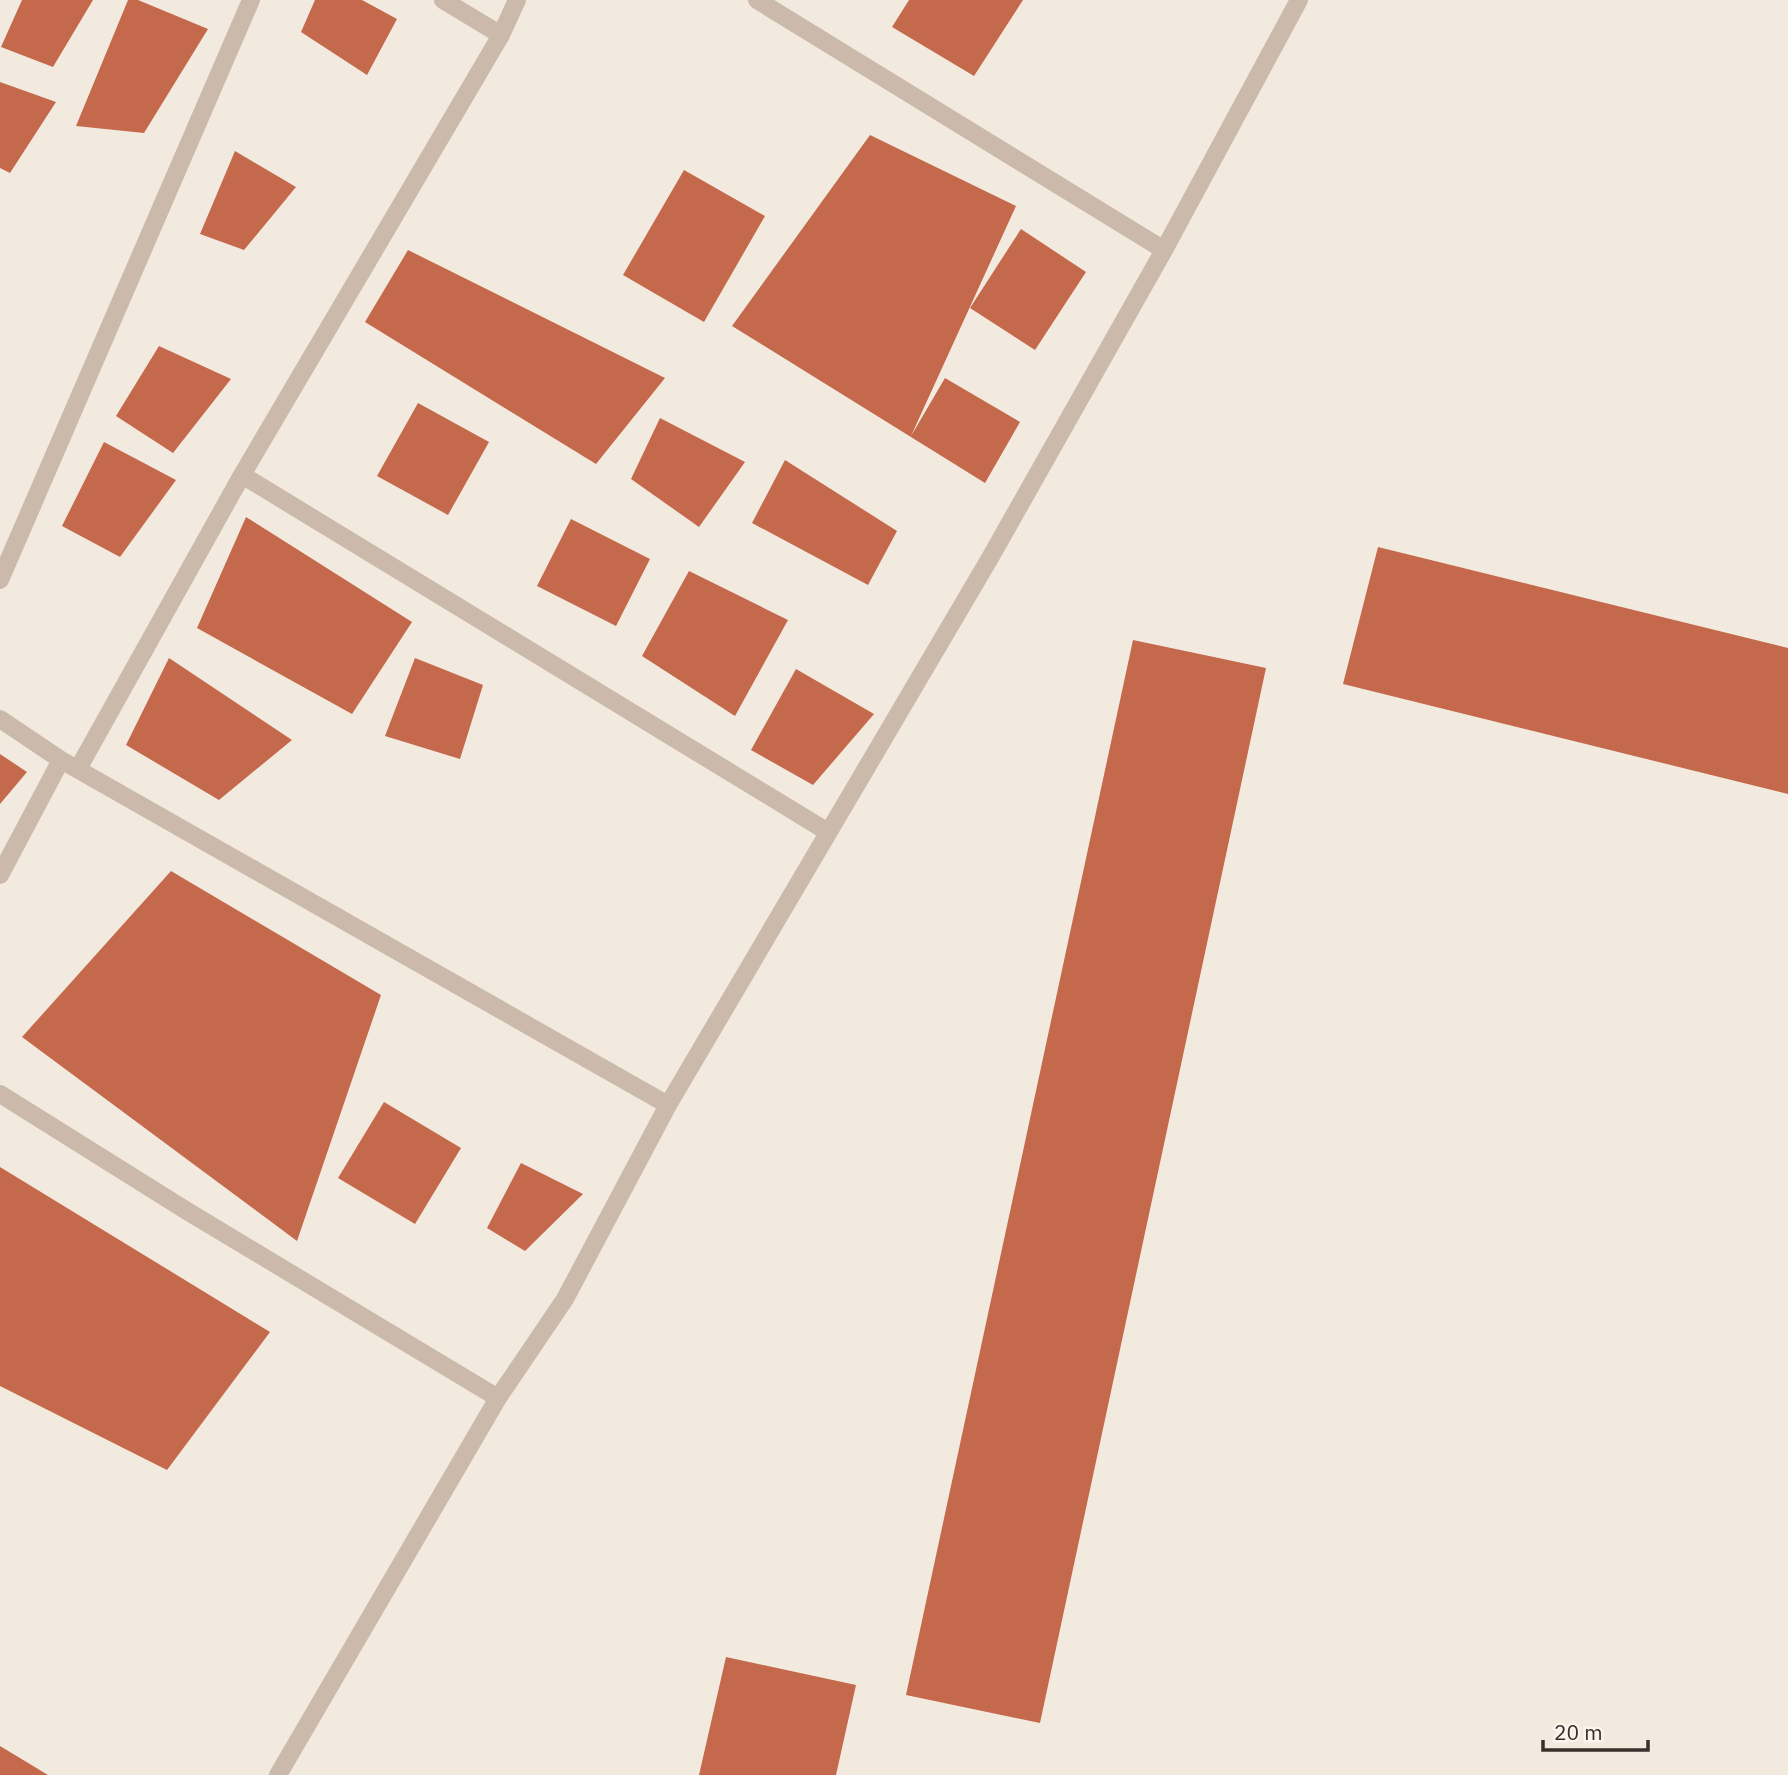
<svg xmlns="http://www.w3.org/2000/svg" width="1788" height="1775" font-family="'IBM Plex Sans',sans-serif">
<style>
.building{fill:#c4694c}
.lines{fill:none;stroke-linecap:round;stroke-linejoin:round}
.minor{stroke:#cbbaab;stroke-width:18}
</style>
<rect width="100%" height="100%" fill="#f3eadf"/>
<path class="building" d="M22 0H93L53 67 1 47Z
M128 0H138L208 29 144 133 76 126Z
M315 0H362L397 19 367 75 301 32Z
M909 0H1023L974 76 892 27Z
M0 82 56 102 10 173 0 168Z
M870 135 1016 206 911 436 945 378 1020 422 985 483 732 326Z
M235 151 296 187 244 250 200 234Z
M684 170 765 216 704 322 623 275Z
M1021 229 1086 272 1035 350 970 308Z
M408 250 665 378 596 464 365 322Z
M159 346 231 379 173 453 116 416Z
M418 403 489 442 448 515 377 476Z
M660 418 745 462 699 527 631 479Z
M104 442 176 480 120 557 62 526Z
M785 460 897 531 868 585 752 523Z
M246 517 412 622 352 714 197 628Z
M571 519 650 559 616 626 537 586Z
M1378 547 1788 648V794L1343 684Z
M689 571 788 620 735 716 642 656Z
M1133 640 1266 668 1040 1723 906 1695Z
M169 658 292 740 219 800 126 745Z
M415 658 483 685 460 759 385 736Z
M796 669 874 714 813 785 751 750Z
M0 754 27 772 0 804Z
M171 871 381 995 297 1241 22 1037Z
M384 1102 461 1148 415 1224 338 1178Z
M521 1163 583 1194 525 1251 487 1228Z
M0 1167 270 1332 167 1470 0 1386Z
M726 1657 856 1685 836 1775H699Z
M0 1746 48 1775H0Z"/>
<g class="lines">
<path class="minor" d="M443 0 501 35
M757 0 1164 250
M242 475 828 832
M0 580 251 0
M0 719 61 760 668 1105
M78 769 242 475 501 35 517 0
M0 875 61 760
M0 1094 187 1211 498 1398
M278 1775 498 1398 565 1299 668 1105 990 558 1164 250 1299 0"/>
</g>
<path d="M1543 1740v10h105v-10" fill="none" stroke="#392f2a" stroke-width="3.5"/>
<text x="1554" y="1740" font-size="21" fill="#392f2a" stroke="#faf4ec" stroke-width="5" paint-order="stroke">20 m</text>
</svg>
